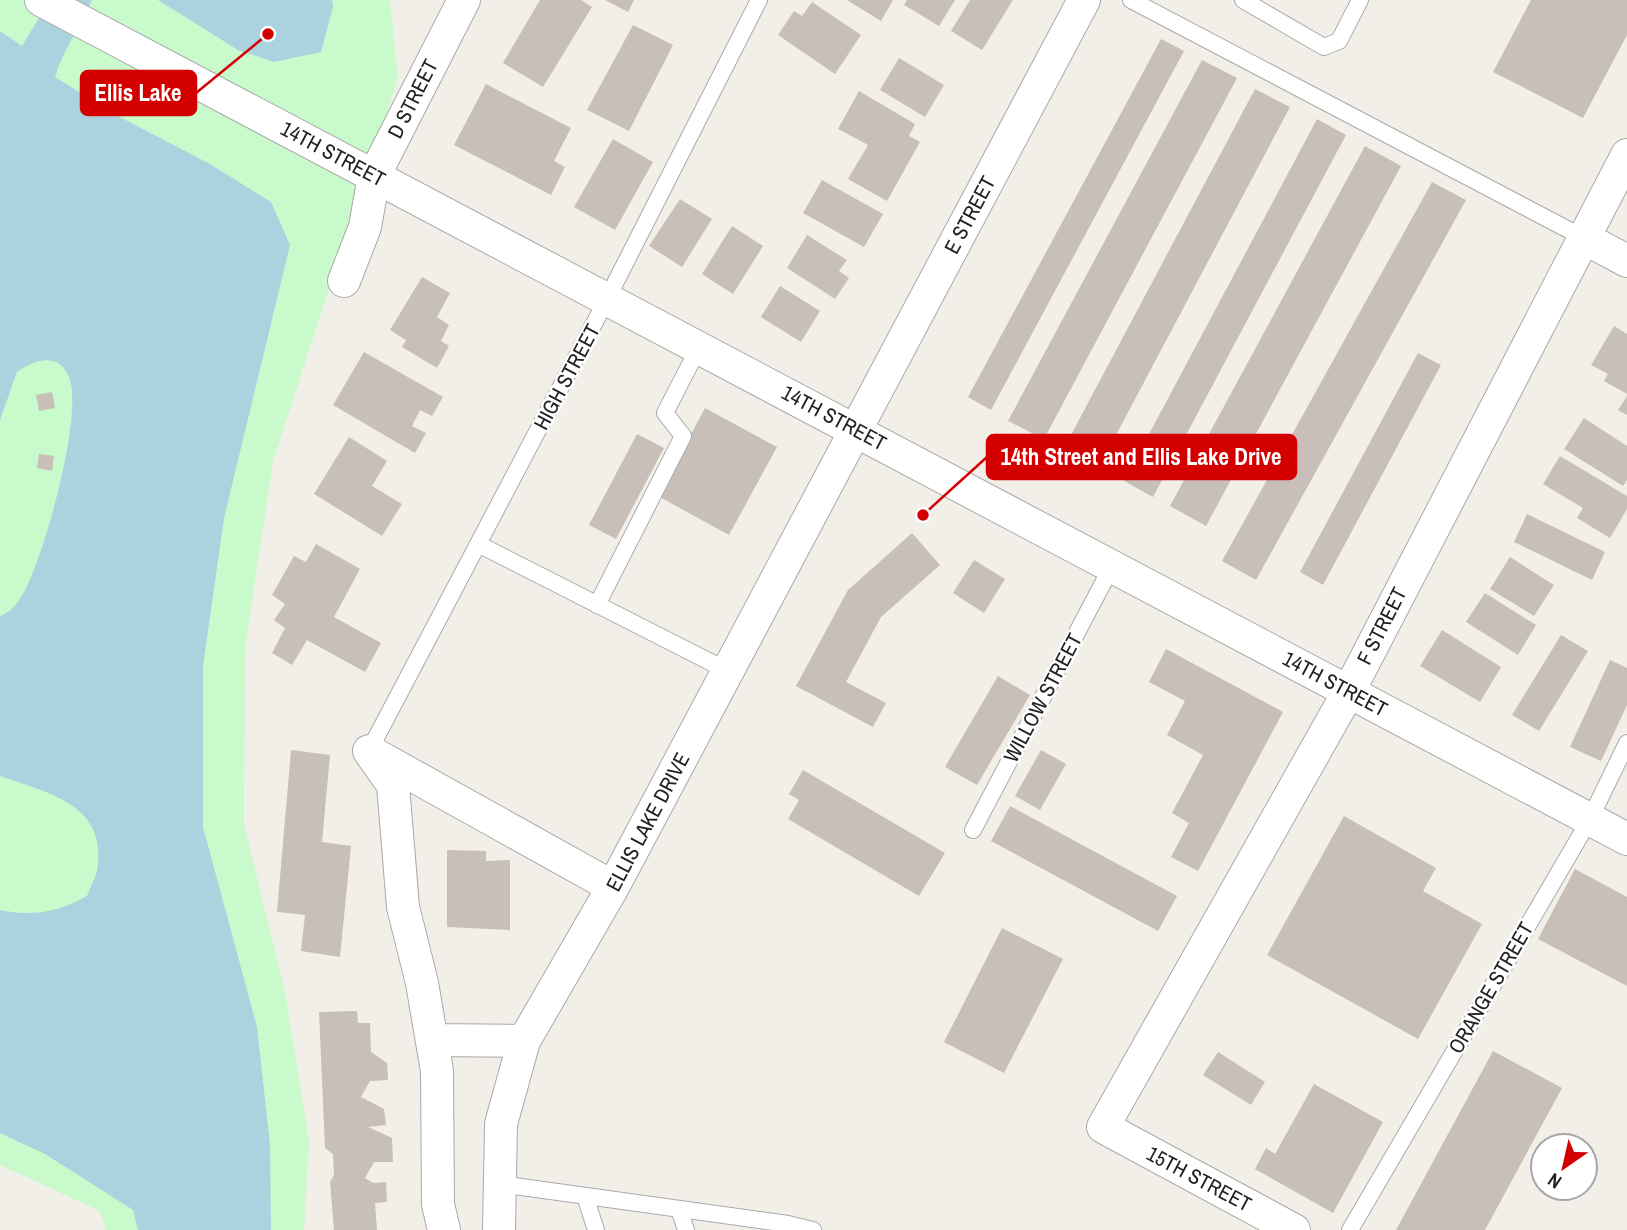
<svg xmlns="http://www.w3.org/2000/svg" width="1627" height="1230" font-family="'Archivo Narrow',sans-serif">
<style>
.park{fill:#c8facc}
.water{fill:#aad3df}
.building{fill:#c7bfb8}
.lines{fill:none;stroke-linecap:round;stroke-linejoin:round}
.lane-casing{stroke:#a9a9a9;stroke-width:18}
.street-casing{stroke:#a9a9a9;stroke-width:34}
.lane{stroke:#fff;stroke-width:16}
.street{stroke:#fff;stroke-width:32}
.labels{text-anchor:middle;stroke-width:5;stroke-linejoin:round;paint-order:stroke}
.street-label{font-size:21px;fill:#222;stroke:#fff}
.leader{fill:none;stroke:#d40000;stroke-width:2.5}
.callout-dot{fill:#d40000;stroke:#fff;stroke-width:2.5}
.callout{fill:#d40000;stroke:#d40000;stroke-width:2.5}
.callout-label{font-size:23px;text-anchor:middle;font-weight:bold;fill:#fff}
</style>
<rect width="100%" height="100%" fill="#f2efe9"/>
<path class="park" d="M0 0H390L398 78 273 461 245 649 244 825 286 996 309 1142 304 1230H106L100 1211 0 1165Z"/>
<path class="water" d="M50 0H92C80 27 64 48 55 77L116 115 210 164 271 202 290 245 224 518 203 666V827L257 1027 270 1145 271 1230H138L133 1210 45 1154 0 1133V910C32 917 59 912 87 896 90 888 95 879 97 871 109 804 48 793 0 776V616C11 612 17 604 23 594 44 557 82 420 70 380 61 351 35 359 17 372L0 420V31L22 46Z
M158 0H332L333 7 321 52 274 62 238 50Z"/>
<path class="building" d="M540 0H581L592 7 543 87 503 63Z
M605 0H634L628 12Z
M847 0H893L881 21Z
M907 0H955L939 26 904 5Z
M970 0H1013L982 50 951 31Z
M1531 0H1627V35L1583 118 1493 72Z
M812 2 861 35 835 74 778 35 794 11 802 16Z
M633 25 673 45 629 131 587 110Z
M1161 39 1184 51 991 410 968 397Z
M899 58 944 85 925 117 880 90Z
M1202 60 1237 78 1044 439 1008 421Z
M486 84 571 128 554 161 565 167 551 195 454 145Z
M1255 89 1290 107 1099 467 1064 448Z
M859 91 915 124 909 136 920 142 887 201 848 179 868 145 838 129Z
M1317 119 1346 135 1153 497 1124 481Z
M613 139 653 162 615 230 574 207Z
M1365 146 1401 166 1206 526 1170 506Z
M822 180 883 214 864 247 803 213Z
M1432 182 1466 200 1256 580 1222 561Z
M680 199 712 219 682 267 649 246Z
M732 226 763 246 733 294 702 274Z
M807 235 847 260 839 271 849 278 835 299 787 268Z
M422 277 450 293 437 317 449 325 441 341 449 346 437 368 402 347 406 340 390 330Z
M780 286 820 311 801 342 761 317Z
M1614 326 1627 334V394L1604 381 1608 374 1591 365Z
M364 352 443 397 432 416 420 410 412 426 426 433 415 453 333 405Z
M1418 353 1441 365 1323 585 1300 572Z
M52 392 55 408 39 411 36 395Z
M1627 396V415L1618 410Z
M705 408 777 447 729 535 658 496Z
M1584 418 1627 446V480L1623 486 1564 449Z
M637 434 664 448 616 539 589 525Z
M349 437 387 461 372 486 402 504 382 536 314 494Z
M39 454 54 456 52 471 37 468Z
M1560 456 1627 496V509L1610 538 1577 518 1583 508 1543 484Z
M1527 514 1605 552 1592 580 1514 542Z
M912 533 940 565 881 617 846 682 886 703 873 727 796 686 848 590Z
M316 544 360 569 334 617 381 643 365 672 307 640 292 665 272 653 285 628 274 620 285 604 272 595 294 556 306 562Z
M1510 557 1554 585 1534 616 1490 589Z
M974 560 1005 579 984 613 953 593Z
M1485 593 1536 625 1518 655 1466 622Z
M1442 630 1501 667 1480 702 1420 666Z
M1561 635 1588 651 1539 731 1512 715Z
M1166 649 1283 712 1198 871 1171 857 1189 823 1172 813 1203 755 1167 735 1185 701 1149 682Z
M1610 660 1627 668V705L1601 761 1570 747Z
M998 676 1030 695 977 785 945 767Z
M291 750 330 755 322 842 351 846 340 957 301 951 305 915 277 912Z
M1041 750 1066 764 1040 810 1015 796Z
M803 770 945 853 919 896 788 819 799 800 789 794Z
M1010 806 1177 896 1158 931 991 841Z
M1344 816 1436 868 1423 891 1482 924 1418 1039 1267 955Z
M447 850 486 851V861L510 860V930L447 927Z
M1575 869 1627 897V986L1538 939Z
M1002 928 1063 959 1004 1073 944 1042Z
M357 1011 358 1023H370L371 1052 387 1063 388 1080 370 1081 361 1097 384 1109 386 1125 368 1127 392 1138 393 1162H374L365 1178 373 1183 386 1182 387 1202 375 1203 377 1230H334L330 1182 334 1175 333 1154 325 1148 319 1012Z
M1493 1051 1562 1088 1485 1230H1396Z
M1218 1052 1265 1082 1251 1105 1203 1075Z
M1314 1084 1383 1122 1333 1213 1255 1169 1266 1148 1275 1154Z"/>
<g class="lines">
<g class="lane-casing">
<path id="lane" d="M1131 0 1584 238
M1243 0 1324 47 1339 41 1360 0
M478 544 728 671
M597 605 683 436 665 413 699 347
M369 751 607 299 759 0
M973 830 1112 566
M500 1184 788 1224 813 1230
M585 1196 596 1230
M679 1209 686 1230
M1350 1230 1590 819 1627 743"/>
</g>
<g class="street-casing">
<path id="street" d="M41 0 1627 839
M1584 238 1627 261
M344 281 365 227 374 176 464 0
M369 751 393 785 403 907 422 983 437 1071 438 1204 444 1230
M376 755 613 887
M432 1040 524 1041
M499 1230 501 1124 524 1041 613 887 1084 0
M1294 1230 1103 1127 1349 691 1627 155"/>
</g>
<use href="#lane" class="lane"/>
<use href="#street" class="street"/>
</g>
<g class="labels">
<g class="street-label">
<text transform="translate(413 99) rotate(-63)" y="7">D STREET</text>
<text transform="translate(333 154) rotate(28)" y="7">14TH STREET</text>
<text transform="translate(970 215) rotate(-62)" y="7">E STREET</text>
<text transform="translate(567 377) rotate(-62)" y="7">HIGH STREET</text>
<text transform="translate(834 418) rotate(28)" y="7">14TH STREET</text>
<text transform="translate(1382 626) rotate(-63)" y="7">F STREET</text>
<text transform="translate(1335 684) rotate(28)" y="7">14TH STREET</text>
<text transform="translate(1043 698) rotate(-62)" y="7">WILLOW STREET</text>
<text transform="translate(648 822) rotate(-62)" y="7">ELLIS LAKE DRIVE</text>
<text transform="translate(1491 988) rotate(-60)" y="7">ORANGE STREET</text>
<text transform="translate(1199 1179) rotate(28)" y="7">15TH STREET</text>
</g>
</g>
<path class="leader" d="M268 34L196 93M923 515L987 457"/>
<g class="callout-dot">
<circle cx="268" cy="34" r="7"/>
<circle cx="923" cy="515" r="7"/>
</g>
<g class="callout">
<rect x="81" y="71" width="115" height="44" rx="7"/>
<rect x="987" y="435" width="309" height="44" rx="7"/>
</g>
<g class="callout-label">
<text x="138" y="101">Ellis Lake</text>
<text x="1141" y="465">14th Street and Ellis Lake Drive</text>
</g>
<g transform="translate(1564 1167) rotate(214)"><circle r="33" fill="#ffffff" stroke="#a7a7a7" stroke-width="2"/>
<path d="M0-5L12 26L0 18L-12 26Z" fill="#d40000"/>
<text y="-10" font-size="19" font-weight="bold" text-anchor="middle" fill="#222222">N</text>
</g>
</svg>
